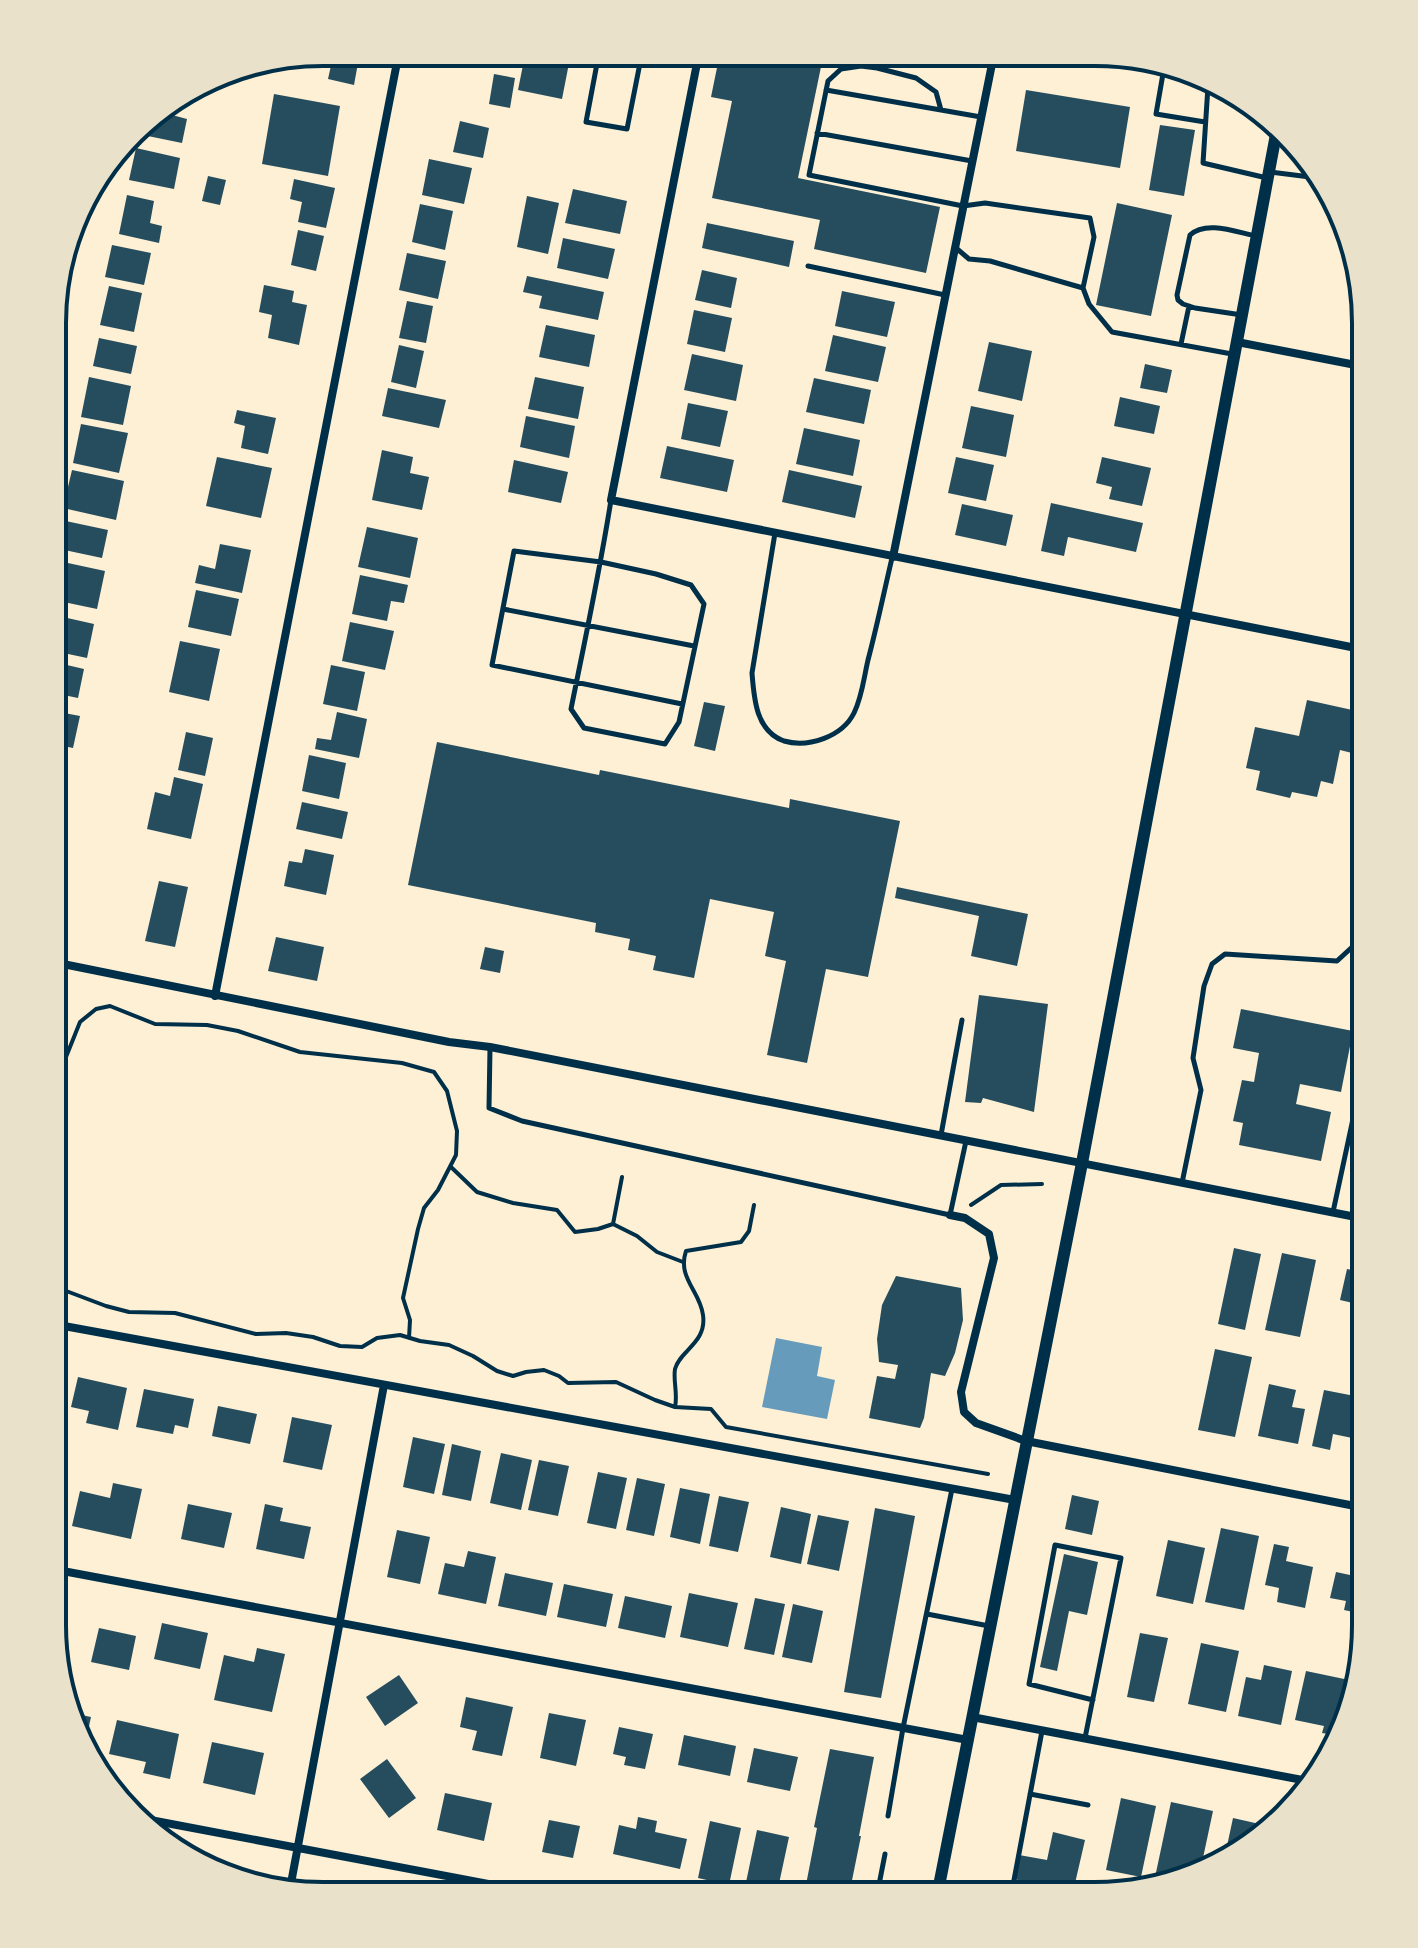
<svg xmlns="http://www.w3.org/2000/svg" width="1418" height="1948" font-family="Spectral,serif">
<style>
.water{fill:#669bbc}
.building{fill:#264d5e}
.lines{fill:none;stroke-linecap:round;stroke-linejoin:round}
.path{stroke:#003049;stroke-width:4}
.service{stroke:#003049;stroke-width:5}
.minor{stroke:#003049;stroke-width:8}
.tertiary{stroke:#003049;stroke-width:12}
.secondary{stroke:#003049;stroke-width:14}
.rim{fill:none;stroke:#003049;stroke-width:4}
</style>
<rect width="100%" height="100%" fill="#fdf0d5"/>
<path class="water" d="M776 1338 822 1347 817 1376 835 1380 827 1419 762 1407Z"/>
<path class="building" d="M334 52H360L354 85 328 79Z
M427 52H474L471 68 425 59Z
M483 52 571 53 562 99 518 90 523 65 482 57Z
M720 53H780L822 62 798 178 940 207 926 273 814 249 820 220 712 198 732 101 711 97Z
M494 74 515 78 510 108 489 104Z
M1026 90 1130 107 1120 168 1016 151Z
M274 94 340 106 328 176 262 164Z
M175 102 172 115 187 119 182 143 138 134 139 126 145 119Z
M460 121 489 128 483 158 453 152Z
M1160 125 1195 130 1184 196 1149 190Z
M136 148 180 158 174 189 129 180Z
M429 159 472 168 464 204 422 195Z
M208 176 226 180 220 205 202 201Z
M294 179 335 188 326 228 298 222 302 202 290 199Z
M573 189 627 201 620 234 565 223Z
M127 195 154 201 150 223 162 226 159 243 119 234Z
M527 196 559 203 548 254 517 247Z
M1117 203 1172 215 1151 316 1096 305Z
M420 204 453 211 445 250 412 242Z
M707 223 794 241 789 267 702 248Z
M298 230 324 236 316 271 291 265Z
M563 238 615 249 608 279 557 268Z
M112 245 151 253 144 285 105 277Z
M407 253 446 261 438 299 399 290Z
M702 270 737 278 731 308 695 300Z
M527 276 604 292 598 320 539 308 542 296 523 292Z
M264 285 294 291 292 302 307 305 299 345 268 338 272 315 259 312Z
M109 286 142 293 134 332 100 325Z
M842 291 895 302 887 337 835 326Z
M407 301 433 306 426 343 399 338Z
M694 310 732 318 725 352 687 344Z
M546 325 595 335 589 367 539 357Z
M833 335 886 347 878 382 825 371Z
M99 338 137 346 131 374 93 366Z
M989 342 1032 351 1022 401 978 391Z
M399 345 424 351 416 388 391 382Z
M692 354 743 365 736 401 684 390Z
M1145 364 1172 370 1167 393 1140 388Z
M89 377 131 386 123 425 81 417Z
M535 377 584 387 578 419 528 409Z
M814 378 871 390 864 424 806 412Z
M388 388 446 400 439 428 382 416Z
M1120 397 1160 406 1154 434 1114 426Z
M688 403 728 411 720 447 681 439Z
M971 406 1014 415 1006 457 962 448Z
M237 410 276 418 268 454 241 448 245 426 234 423Z
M526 416 575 426 569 458 520 447Z
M81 424 128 433 119 473 73 463Z
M804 428 860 440 853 476 796 464Z
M667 446 734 460 727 492 660 478Z
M382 450 413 457 410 473 429 477 422 510 372 500Z
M217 457 272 468 261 518 206 506Z
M956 457 994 465 986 501 948 493Z
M1102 457 1151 468 1142 506 1109 499 1112 487 1096 483Z
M514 460 568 472 561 503 508 492Z
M72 470 124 481 116 520 63 508Z
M789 470 862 486 855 518 782 502Z
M1051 503 1143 523 1136 552 1068 537 1064 556 1041 551Z
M962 504 1013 515 1006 546 955 535Z
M61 520 108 530 102 558 55 548Z
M367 527 418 538 410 578 358 567Z
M220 544 251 550 242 593 195 583 199 565 215 569Z
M54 560 105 571 97 609 54 600Z
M360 575 408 585 404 603 391 601 387 621 352 614Z
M196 590 239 599 231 636 188 627Z
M54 615 94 624 87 658 54 651Z
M350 622 394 631 385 670 342 661Z
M180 641 220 649 209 701 169 692Z
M54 662 84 669 78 698 54 693Z
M331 665 365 672 357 711 323 704Z
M1307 700 1366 713V728L1360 755 1340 750 1333 784 1321 781 1317 797 1292 792 1290 798 1256 790 1260 771 1246 768 1255 727 1299 736Z
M704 702 725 706 715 751 694 746Z
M54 711 80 716 73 748 54 744Z
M337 712 367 719 359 758 315 749 317 738 331 740Z
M186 732 213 738 205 776 178 770Z
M437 742 599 775 600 770 789 808 790 799 900 821 868 977 826 969 807 1063 767 1055 786 961 765 956 774 912 710 899 694 978 653 970 656 956 628 950 630 939 595 932 596 923 408 885Z
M309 755 346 763 339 799 302 791Z
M174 777 203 784 191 839 147 829 155 792 170 796Z
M302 802 348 812 342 839 296 829Z
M305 849 334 855 326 895 284 886 289 861 302 863Z
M159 881 188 887 175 947 145 941Z
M897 887 1028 914 1017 966 971 956 979 916 895 898Z
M276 937 324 947 317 981 268 971Z
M485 947 504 951 500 973 480 969Z
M979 995 1048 1004 1034 1112 983 1098 981 1103 965 1102Z
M1241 1009 1353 1031 1341 1092 1300 1084 1296 1104 1331 1112 1321 1161 1239 1145 1243 1123 1233 1121 1242 1080 1254 1082 1259 1053 1233 1048Z
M1234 1248 1261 1254 1245 1330 1218 1324Z
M1282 1253 1316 1260 1300 1337 1265 1330Z
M1347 1269 1366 1273V1306L1340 1300Z
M896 1276 961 1288 963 1320 955 1353 945 1376 931 1373 924 1418 920 1428 869 1418 877 1376 895 1379 898 1365 879 1362 877 1339 882 1305Z
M1215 1349 1252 1357 1235 1437 1198 1430Z
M78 1377 127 1388 118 1430 86 1423 89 1411 71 1407Z
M1269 1384 1296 1390 1292 1407 1305 1409 1298 1444 1258 1436Z
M144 1389 194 1399 188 1428 175 1425 173 1434 136 1427Z
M1324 1390 1365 1398 1357 1439 1333 1434 1330 1450 1312 1446Z
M218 1406 257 1414 250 1444 212 1436Z
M292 1417 332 1425 322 1470 283 1462Z
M413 1437 445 1444 434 1494 403 1487Z
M452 1444 481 1451 471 1501 442 1495Z
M501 1453 532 1460 521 1510 490 1503Z
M539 1460 569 1466 558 1516 528 1510Z
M598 1472 627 1478 616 1529 587 1523Z
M637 1478 665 1484 654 1536 626 1530Z
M113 1483 142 1489 131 1539 72 1526 80 1491 110 1498Z
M680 1488 710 1494 700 1544 670 1537Z
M1072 1495 1099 1501 1092 1535 1065 1529Z
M719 1496 749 1502 738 1552 709 1546Z
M188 1504 232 1513 224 1548 181 1539Z
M265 1504 283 1508 280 1521 311 1527 304 1559 256 1549Z
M781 1507 811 1514 801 1564 770 1557Z
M875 1508 915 1516 881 1698 844 1692Z
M818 1515 849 1521 839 1571 807 1564Z
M1221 1528 1259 1536 1244 1610 1205 1602Z
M397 1530 430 1537 420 1584 387 1577Z
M1168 1540 1205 1548 1193 1604 1156 1596Z
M1274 1544 1289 1547 1286 1561 1313 1567 1305 1608 1277 1602 1279 1588 1265 1585Z
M468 1551 496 1557 486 1604 438 1594 445 1563 464 1567Z
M1064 1554 1098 1562 1087 1615 1069 1611 1057 1671 1040 1667Z
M1353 1559 1365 1561V1580L1358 1613 1344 1610 1346 1601 1330 1598 1336 1572 1350 1575Z
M505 1573 553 1583 546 1616 498 1606Z
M564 1584 613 1594 606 1627 557 1617Z
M689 1593 738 1603 728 1647 680 1637Z
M625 1596 672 1606 665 1638 618 1628Z
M755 1598 785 1604 774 1655 744 1649Z
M793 1604 823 1611 812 1663 782 1657Z
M52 1605 66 1608 57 1648 52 1625Z
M162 1623 208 1633 200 1669 154 1659Z
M99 1628 136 1636 129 1670 91 1662Z
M1140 1633 1168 1638 1154 1702 1127 1697Z
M1201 1643 1239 1651 1226 1712 1188 1704Z
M257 1648 285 1654 272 1712 214 1700 224 1655 254 1662Z
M1264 1665 1292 1671 1281 1725 1238 1716 1246 1677 1261 1680Z
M1306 1671 1349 1680 1344 1706 1334 1735 1322 1733 1324 1726 1295 1720Z
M399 1675 418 1703 385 1726 366 1697Z
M466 1697 513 1707 502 1756 472 1750 477 1731 460 1727Z
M72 1713 91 1717 84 1749 80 1744Z
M549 1713 586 1720 576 1766 540 1758Z
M117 1720 179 1734 170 1779 143 1773 146 1762 109 1754Z
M619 1727 653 1734 645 1769 624 1765 626 1757 613 1754Z
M684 1735 736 1746 730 1776 678 1765Z
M212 1742 264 1753 255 1795 203 1783Z
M754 1748 798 1757 790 1791 747 1782Z
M830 1749 874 1757 859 1836H861L849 1895H804L817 1828 814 1827Z
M387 1759 416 1798 389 1818 360 1779Z
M445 1793 492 1803 484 1841 437 1830Z
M1121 1798 1156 1806 1141 1877 1106 1870Z
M1171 1802 1213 1811 1200 1872 1154 1882Z
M638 1817 657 1821 655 1832 687 1839 680 1869 613 1854 619 1825 636 1829Z
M1233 1818 1264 1825 1224 1860Z
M549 1820 580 1826 573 1858 542 1852Z
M710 1821 741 1828 729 1885 698 1878Z
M757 1830 789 1837 777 1893 745 1887Z
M1053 1832 1085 1840 1073 1892 1014 1879 1019 1855 1047 1860Z"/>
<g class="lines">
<path class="path" d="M53 1066 64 1062 80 1022 96 1009 110 1006 155 1024 207 1025 238 1031 300 1052 402 1063 434 1072 447 1091 457 1131 456 1155 438 1190 424 1208 418 1229 403 1298 410 1320 409 1338
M451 1167 477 1192 513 1203 557 1210 575 1232 598 1229 613 1224 622 1177
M971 1205 1001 1185 1042 1184
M613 1224 637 1236 657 1252 683 1262
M53 1286 106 1306 129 1312 175 1313 256 1334 286 1333 313 1337 340 1346 362 1347 377 1338 400 1335 420 1341 449 1345 473 1356 497 1371 513 1376 526 1372 544 1370 559 1376 568 1383 616 1382 655 1400 675 1407C678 1394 673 1381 675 1369 680 1350 707 1343 703 1315 700 1291 677 1278 686 1251L741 1242 749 1231 754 1205
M675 1407 711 1409 726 1427 988 1474"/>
<path class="service" d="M599 53 586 122 627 129 642 53
M877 68 879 54
M1164 68 1156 114 1205 122
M1208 86 1203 163 1267 178
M826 90 941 110
M817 133 972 161
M1270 172 1318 178
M956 248 969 259 990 261 1083 288 1094 237 1090 218 985 203 963 206 809 175 828 81 841 69 861 66 877 68 916 78 936 92 941 110 981 117
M808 266 945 295
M1083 288 1089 304 1112 332 1232 354
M1242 315 1195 308 1183 304 1178 300 1177 295 1190 235C1206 220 1236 232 1256 236
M1181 344 1189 306
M611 500C600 570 585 640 571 709L584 728 665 744 679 722 704 604 691 585 656 574 601 562 514 551 492 665 682 704
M775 533 752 673C754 699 756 731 784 741 808 748 842 737 854 713 862 697 864 677 868 660 877 626 884 592 892 558
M503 609 694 646
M490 1048 489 1108 522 1121 950 1215 966 1141
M941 1135 962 1020
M1182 1183 1201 1090 1193 1058 1204 986 1212 964 1225 954 1337 961 1362 938 1366 915
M1333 1212 1362 1077
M927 1614 989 1626
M1085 1738 1121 1558 1055 1545 1029 1684 1093 1700
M1030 1794 1088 1805
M888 1816 903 1728 952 1489
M878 1889 914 1895
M877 1895 885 1854
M1011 1896 1042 1731"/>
<path class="minor" d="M699 53 611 500 1366 650
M54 312 66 253
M1237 342 1366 367
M893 557 994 54
M53 962 449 1042 490 1047 1366 1219
M215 996 399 52
M950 1215 965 1218 989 1234 994 1258 961 1392 964 1412 976 1423 1026 1441 1365 1508
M53 1324 1015 1500
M52 1569 968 1740
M972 1717 1313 1782
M145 1819 542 1894
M289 1894 384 1385"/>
<path class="tertiary" d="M937 1896 1082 1163 1277 129"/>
<path class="secondary" d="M1117 54 1140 58"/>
</g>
<path d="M0 0H1418V1948H0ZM323 66H1095A257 257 0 0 1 1352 323V1625A257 257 0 0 1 1095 1882H323A257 257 0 0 1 66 1625V323A257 257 0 0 1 323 66Z" fill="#e9e1ca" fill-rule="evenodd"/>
<path class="rim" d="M323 66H1095A257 257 0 0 1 1352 323V1625A257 257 0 0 1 1095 1882H323A257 257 0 0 1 66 1625V323A257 257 0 0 1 323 66Z"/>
</svg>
